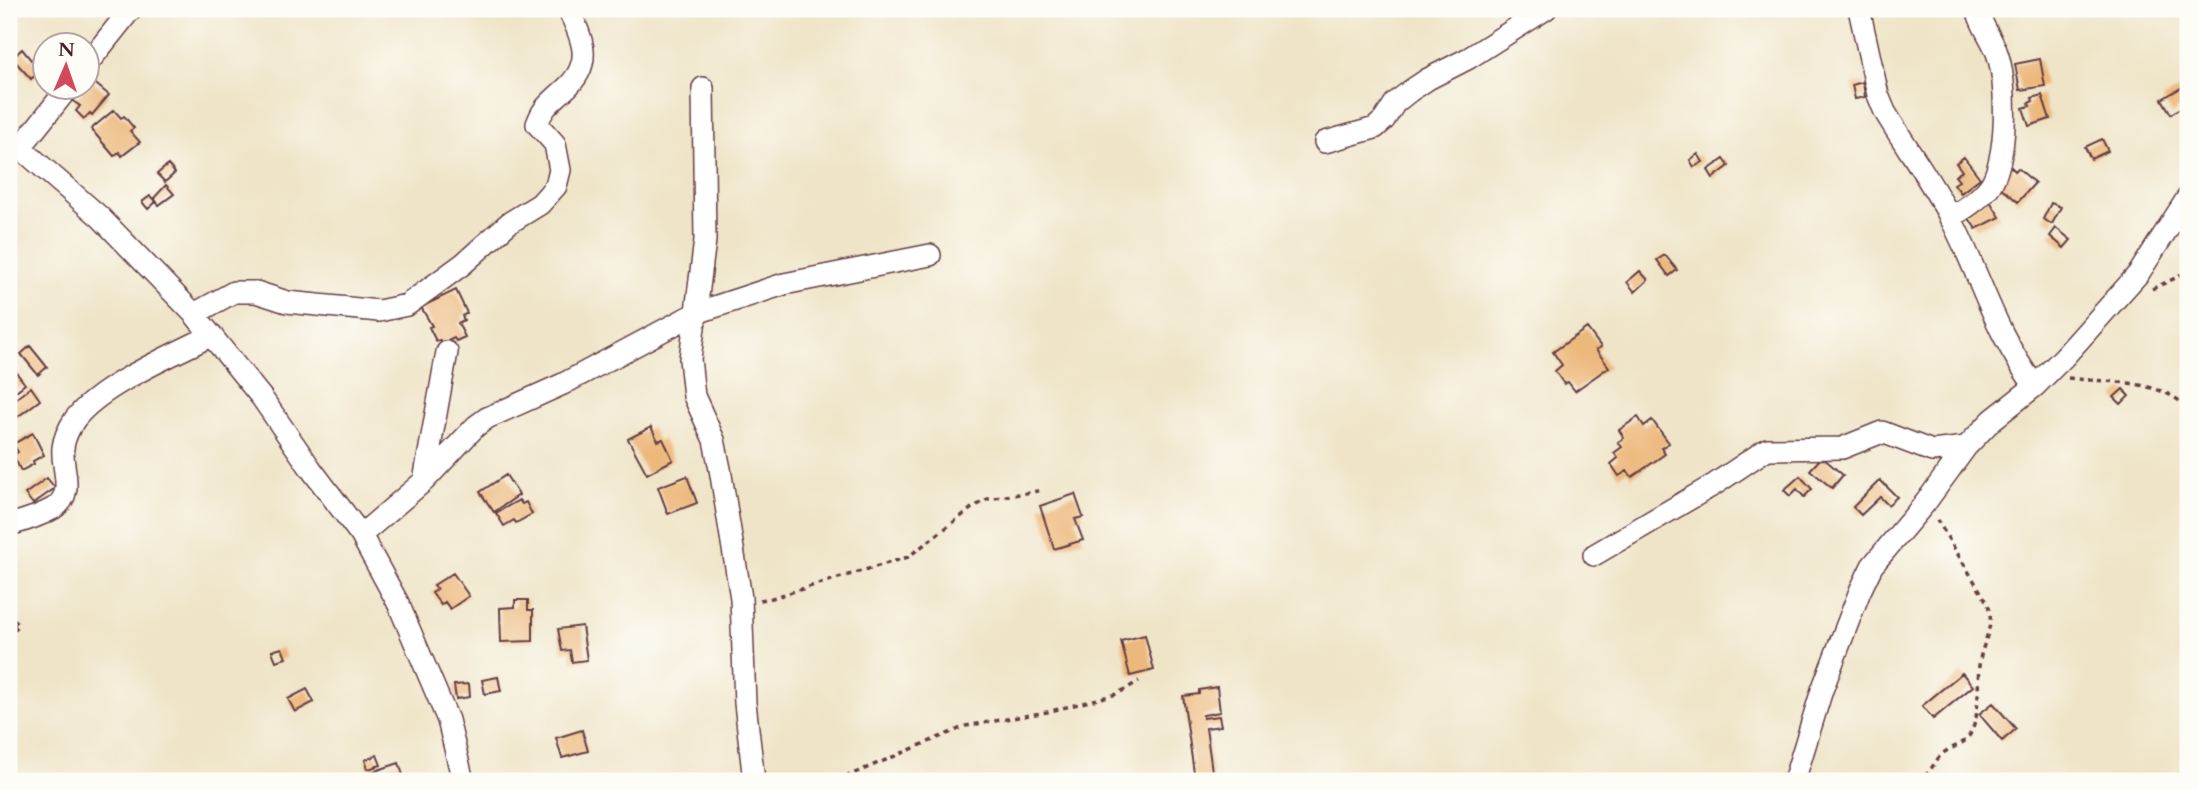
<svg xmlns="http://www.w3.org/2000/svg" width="2197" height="790" font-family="Cardo,serif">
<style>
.building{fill:#edb87c}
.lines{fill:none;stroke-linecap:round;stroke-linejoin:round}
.street-casing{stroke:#633d42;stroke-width:24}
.path{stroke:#633d42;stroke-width:3.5;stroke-dasharray:5 5;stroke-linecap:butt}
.street{stroke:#fff;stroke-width:21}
</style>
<rect width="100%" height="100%" fill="#fdfcf7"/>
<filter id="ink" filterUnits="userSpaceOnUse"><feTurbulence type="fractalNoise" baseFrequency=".0143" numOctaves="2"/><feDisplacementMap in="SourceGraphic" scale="14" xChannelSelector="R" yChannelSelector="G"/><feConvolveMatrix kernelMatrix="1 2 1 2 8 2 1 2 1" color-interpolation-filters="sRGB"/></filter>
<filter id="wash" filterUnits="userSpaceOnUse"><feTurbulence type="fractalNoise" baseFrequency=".00686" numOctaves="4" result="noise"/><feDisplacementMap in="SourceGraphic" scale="28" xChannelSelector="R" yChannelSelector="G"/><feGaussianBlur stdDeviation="1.57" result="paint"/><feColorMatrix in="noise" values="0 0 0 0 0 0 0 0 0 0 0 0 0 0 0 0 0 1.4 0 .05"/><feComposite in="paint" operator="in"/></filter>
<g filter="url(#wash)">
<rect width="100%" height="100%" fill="#efe4c7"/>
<g id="blocks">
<path class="building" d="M22 49 31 60 38 55 46 63V66L31 79 12 58Z
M2040 59 2045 86 2020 90 2015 64Z
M91 80 109 95 92 115 90 113 84 119 76 111 80 106 73 101 85 88H88Z
M1863 82 1865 97 1855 99 1852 85Z
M2184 86 2188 92V103L2171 114 2162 99Z
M2042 95 2050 119 2029 126 2023 108 2030 106 2029 103 2033 101 2032 98Z
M114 110 121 118 124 116 134 128 130 131 140 142 122 156 119 152 114 156 91 129Z
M2102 139 2108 151 2091 159 2085 147Z
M1698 154 1703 162 1694 167 1690 160Z
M1964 157 1980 178 1961 193 1954 184 1959 181 1955 176 1962 171 1956 163Z
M1724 159 1729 166 1713 178 1708 170Z
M168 165 175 173 165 182 157 174Z
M2010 166 2015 171 2018 168 2035 183 2018 202 1998 185 1999 178Z
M166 185 174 194 159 205 154 198Z
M150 196 156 202 148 209 142 202Z
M1988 198 2000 217 1976 229 1965 212Z
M2051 203 2061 207 2052 224 2043 219Z
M2056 228 2071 240 2064 248 2050 236Z
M1665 255 1677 270 1669 276 1657 260Z
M1640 271 1648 280 1635 292 1627 282Z
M456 290 467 313 462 316 464 320 458 323 465 337 456 341 454 338 442 344 440 340 436 341 429 327 432 326 421 307Z
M1587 328 1601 347 1596 350 1609 367 1575 391 1568 382 1564 384 1555 371 1562 365 1553 352Z
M30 346 47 367 38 375 21 354Z
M9 363 25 384 11 395 9 392Z
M31 387 40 400 12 421 9 417V404Z
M2123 389 2129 396 2121 404 2114 397Z
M1638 417 1644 426 1652 420 1669 443 1661 448 1665 454 1632 477 1627 471 1619 476 1611 464 1618 458 1614 453 1622 447 1618 442 1624 438 1619 430Z
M651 427 658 441 663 439 673 460 647 474 628 439Z
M33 433 44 455 33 461 34 464 21 471 13 455 18 452 13 444Z
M1822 457 1843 475 1832 488 1810 470Z
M506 475 519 495 494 512 480 492Z
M687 476 697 503 668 514 658 487Z
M1800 476 1812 489 1804 497 1797 489 1790 496 1784 490Z
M47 478 55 488 33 504 25 494Z
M1880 480 1897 497 1888 505 1880 497 1861 515 1853 507Z
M1075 494 1083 517 1075 519 1083 540 1054 549 1040 506Z
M519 500 522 504 526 502 532 514 516 523 514 520 504 526 496 513Z
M453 573 469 596 450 609 445 602 441 605 432 593 437 589 434 585Z
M515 600H528V610H533V641L501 642 500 608 515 607Z
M9 614 17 622 14 625 17 628 9 636Z
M582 626 587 660 572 662 570 650 562 651 558 629Z
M1145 635 1154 670 1130 676 1121 641Z
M282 648 286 658 276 661 272 651Z
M1962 673 1973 686 1933 719 1922 706Z
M498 677 501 691 485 694 482 680Z
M469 684 470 697 456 699 454 685Z
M1217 687 1220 712 1203 715V718L1219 716 1221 726 1206 728 1213 778 1195 780 1183 696 1199 694V690Z
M307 689 314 702 295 712 288 699Z
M1993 703 2016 729 2002 741 1979 714Z
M582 730 588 751 562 758 556 738Z
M377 755 381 765 368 769 365 760Z
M399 763 404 778 410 776 412 781H375L372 772Z"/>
</g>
</g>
<g filter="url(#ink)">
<use href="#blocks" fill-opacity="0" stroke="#633d42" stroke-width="2"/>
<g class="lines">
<g class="street-casing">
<path id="street" d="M1859 9 1878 95 1885 112C1906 147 1931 181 1950 217 1981 276 1994 332 2035 386
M88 63 131 9
M703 88 705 240 690 359 694 396 714 440 720 469 741 598 745 703 754 781
M9 138 100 217 194 314 262 398 311 469 361 535 398 603 448 720 463 781
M1325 142 1375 128 1384 120 1395 103 1410 91 1428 79 1469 58 1546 9
M21 147 68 88
M1950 218C1964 209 1979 200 1989 187 2008 162 2008 83 1997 53 1992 38 1981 26 1977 9
M194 314 234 292H256L287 302 379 311 407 305 463 264 509 223 540 204 556 186 560 170 555 144 537 124C543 107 550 103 563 91 594 65 584 41 568 9
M424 481 447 352
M9 525C24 521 40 516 54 508 76 493 61 469 63 448 64 437 69 428 75 419 101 385 173 355 212 335
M361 535 424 481 476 426 487 418 563 384 696 313 784 284 930 255
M1594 555 1715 484 1767 449 1842 448 1882 432 1932 451 1966 447
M1794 781 1822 690 1860 591 1872 566 1926 502 1966 447 1992 420 2035 386 2064 357 2139 273 2188 197"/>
</g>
<path class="path" d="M2152 289 2188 272
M2068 378C2109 383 2157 378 2188 408
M760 600 772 598 908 557 972 508 988 499 1044 490
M836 781 966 726 1047 712 1117 694 1139 681
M1916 781C1932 774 1931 765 1942 754 1950 747 1964 745 1969 736 1981 717 1977 687 1979 666 1981 643 1997 626 1987 602L1937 520"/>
<use href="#street" class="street"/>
</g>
</g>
<rect width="2197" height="790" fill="none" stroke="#fdfcf7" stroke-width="35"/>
<g transform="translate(66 66) rotate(2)"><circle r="33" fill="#fdfcf7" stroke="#b5a4a5" stroke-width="2"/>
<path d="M0-5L12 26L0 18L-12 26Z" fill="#d1495b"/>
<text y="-10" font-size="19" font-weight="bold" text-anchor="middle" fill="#4a1f2b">N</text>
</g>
</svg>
